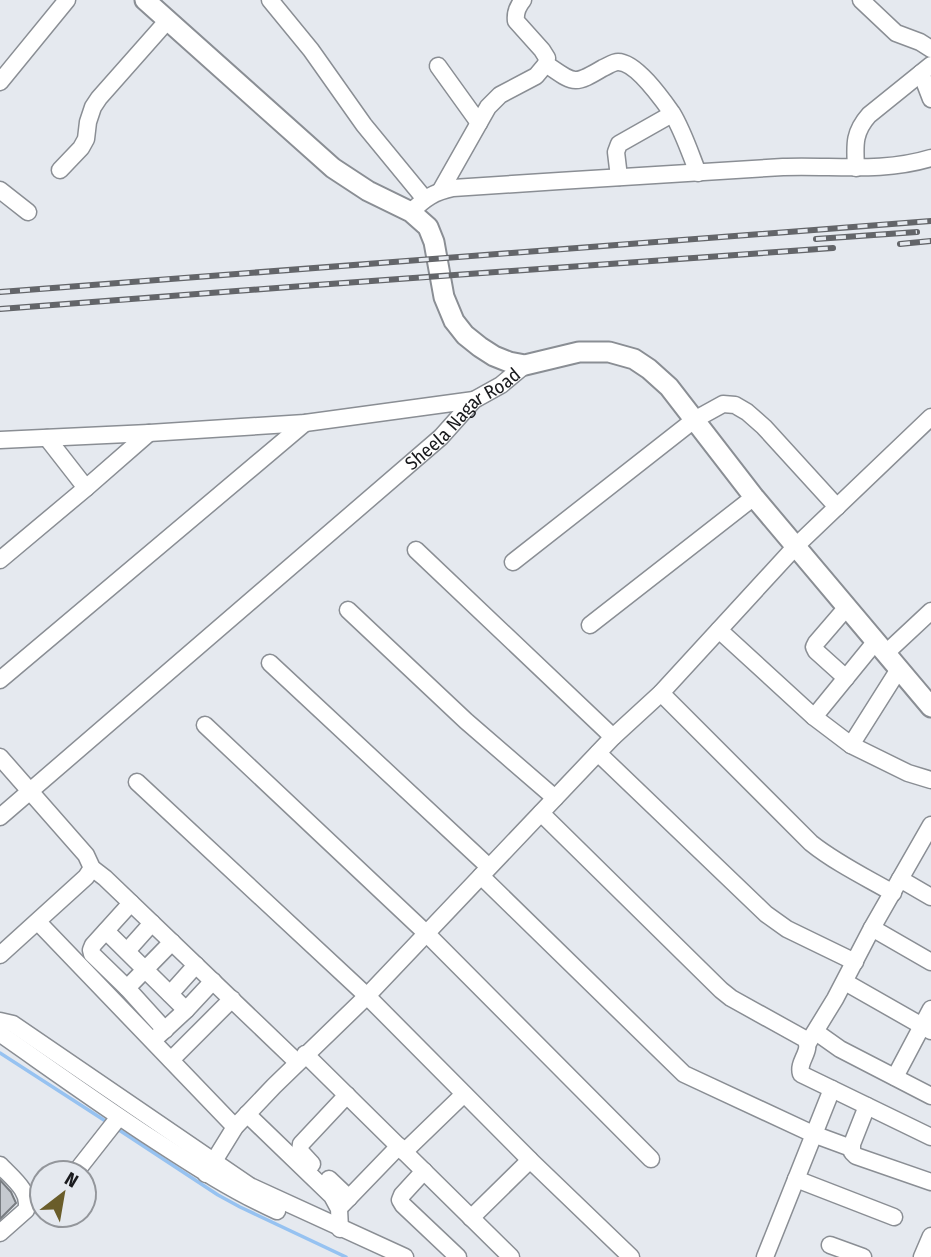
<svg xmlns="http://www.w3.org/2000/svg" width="931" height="1257" font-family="'Fira Sans Condensed',sans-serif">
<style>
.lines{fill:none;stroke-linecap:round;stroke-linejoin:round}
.stream{stroke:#96c2f1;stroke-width:3.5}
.building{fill:#c5c9cf;stroke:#787c81;stroke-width:2}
.minor-casing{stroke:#8a8e94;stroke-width:19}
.major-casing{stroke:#8a8e94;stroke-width:23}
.minor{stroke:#fff;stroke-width:16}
.major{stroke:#fff;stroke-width:19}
.rail-casing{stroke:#636569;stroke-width:6}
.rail{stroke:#e5e9ef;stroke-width:3.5;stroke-dasharray:10;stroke-linecap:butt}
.labels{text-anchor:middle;stroke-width:5;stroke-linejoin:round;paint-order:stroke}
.street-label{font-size:19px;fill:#191a1d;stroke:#e5e9ef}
</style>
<rect width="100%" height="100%" fill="#e5e9ef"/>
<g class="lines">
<path class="stream" d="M0 1053 107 1122
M116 1128 218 1195 240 1207 346 1257"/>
</g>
<path class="building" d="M0 1180 11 1192 16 1203 0 1219Z"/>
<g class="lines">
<g class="minor-casing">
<g id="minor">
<path d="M270 0 311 50 364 125 424 198"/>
<path d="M861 0 896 33 920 42 931 49"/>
<path d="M546 64C574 83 573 86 603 68 608 66 613 62 618 62 636 62 662 99 672 113 683 131 690 153 698 173"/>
<path d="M438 66 479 123"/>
<path d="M921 73 931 99"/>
<path d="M0 82 67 0"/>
<path d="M856 168C855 146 853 133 869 115L931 65"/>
<path d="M60 170 81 148 86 139 88 122 93 107 99 98 168 20"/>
<path d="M619 177 616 152 619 144 672 114"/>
<path d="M0 190 28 212"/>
<path d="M441 190 488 107 500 95 536 76 546 64 547 58 542 50 516 21C515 13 517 7 523 0"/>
<path d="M411 212C425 198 434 192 453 188 563 181 673 173 783 167 833 165 882 173 931 158"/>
<path d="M47 438 86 488"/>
<path d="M0 440 149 433 305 423 474 400"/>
<path d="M416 550 613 737"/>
<path d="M0 560 86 488 149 433"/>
<path d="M513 562 694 420 723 404 735 405 747 412 764 427 837 507"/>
<path d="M348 610 466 721 555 798"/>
<path d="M590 625 754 497"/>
<path d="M719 630 814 717 851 745 908 773 931 780"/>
<path d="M886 653 931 611"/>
<path d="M270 663 489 867"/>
<path d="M846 678 816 651 814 647 816 643 847 607"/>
<path d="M0 680 305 423"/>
<path d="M661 693 811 843C836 863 865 877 893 893"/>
<path d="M814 717 876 641"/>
<path d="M205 725 427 934 651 1159"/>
<path d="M851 745 899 669"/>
<path d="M598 753 766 914 787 929 855 962"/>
<path d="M0 757 86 855 92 868 105 878 297 1062"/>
<path d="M137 782 367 996 530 1160 631 1257"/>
<path d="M541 813 721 990 731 998 805 1039C813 1051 797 1061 801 1074L832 1089 765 1257"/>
<path id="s1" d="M0 817 441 437 474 400 501 385 525 365"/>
<path d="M481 876 684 1074 813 1134 851 1148"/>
<path d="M900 879 931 897"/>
<path d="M131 903 93 945 91 950 92 954 127 988 165 1030"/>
<path d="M38 922 235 1127"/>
<path d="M872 928 931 962"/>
<path d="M106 931 186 1010"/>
<path d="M127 951 152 923"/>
<path d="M0 955 86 877 92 868"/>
<path d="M845 982 931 1031"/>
<path d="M127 988 172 942"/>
<path d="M170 994 196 965"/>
<path d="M0 1021 13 1024 250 1186 405 1257"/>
<path d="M0 1031 5 1037C55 1072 105 1108 156 1141 196 1167 233 1191 277 1211"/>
<path d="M816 1032 840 1049 931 1096"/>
<path d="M158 1036 186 1010 213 981"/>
<path d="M808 1043 835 999 872 928 931 825"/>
<path d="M305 1054 511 1257"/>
<path d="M171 1060 232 999"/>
<path d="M895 1077 931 1009"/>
<path d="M832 1089 931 1137"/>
<path d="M867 1106 852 1144V1152L856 1156 931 1182"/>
<path d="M247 1114 332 1196 339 1209 340 1229"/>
<path d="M404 1152 464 1094"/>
<path d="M312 1164 300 1151 301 1144 347 1095"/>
<path d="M0 1165C11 1177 32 1192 26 1210L0 1233"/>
<path d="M424 1171 402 1195 400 1200 403 1205 458 1257"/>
<path d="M75 1173 119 1117"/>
<path d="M206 1174 235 1127 274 1086 367 996 613 737 661 693 796 546 931 417"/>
<path d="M329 1179 349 1198"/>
<path d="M796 1179 894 1217"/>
<path d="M342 1205 399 1146"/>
<path d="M471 1218 530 1160"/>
<path d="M830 1245 863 1257"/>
<path d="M922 1257 931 1236"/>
</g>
</g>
<g class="major-casing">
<path id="major" d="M145 0 333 168 368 191 411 212 428 227 434 242 444 297 454 321 465 335 480 347 494 356 509 362 525 365 579 352H609L634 359 649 369 669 387 754 497 931 707"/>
</g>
<use href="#minor" class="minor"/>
<use href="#major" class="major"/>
<g class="rail-casing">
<path id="rail" d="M816 239 917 232
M900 244 931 241
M0 292 931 221
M0 309 316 285 833 248"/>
</g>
<use href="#rail" class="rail"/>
</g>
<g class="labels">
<g class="street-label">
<text dy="7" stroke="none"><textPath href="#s1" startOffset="611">Sheela Nagar Road</textPath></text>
</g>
</g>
<g transform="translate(63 1194) rotate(31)"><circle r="33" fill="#e5e9ef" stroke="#93969b" stroke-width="2"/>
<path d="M0-5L12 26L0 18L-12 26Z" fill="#6a5d2a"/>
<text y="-10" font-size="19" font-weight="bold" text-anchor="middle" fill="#191a1d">N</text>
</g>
</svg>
